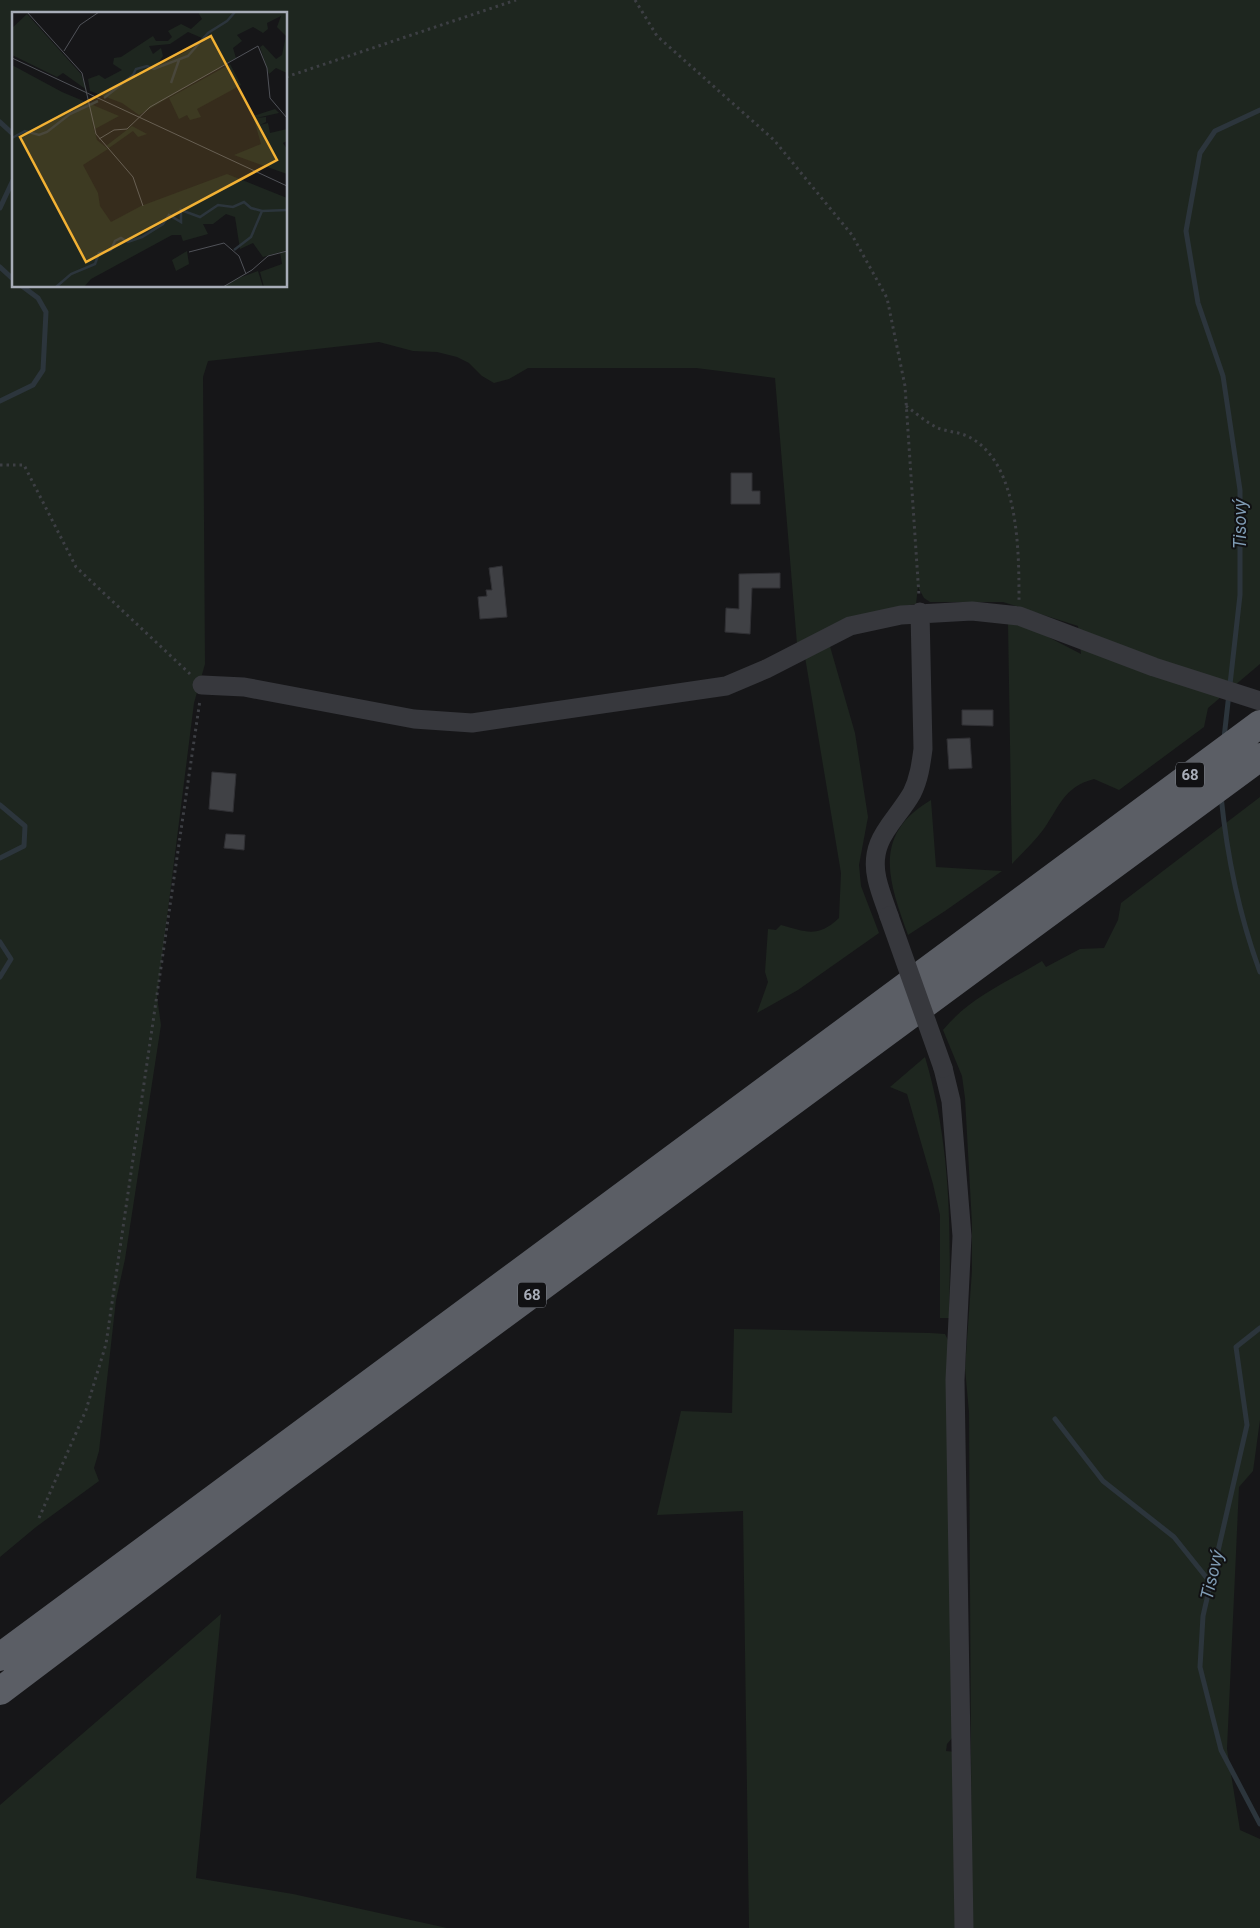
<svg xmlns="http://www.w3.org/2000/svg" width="1260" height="1928" font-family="Roboto,sans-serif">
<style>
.green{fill:#1e261f;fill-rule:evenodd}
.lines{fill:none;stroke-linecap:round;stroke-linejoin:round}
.stream{stroke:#2c353c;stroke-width:5}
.building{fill:#404145;stroke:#303034}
.path{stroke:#3d3f44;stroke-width:3;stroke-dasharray:2.5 4;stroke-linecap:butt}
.minor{stroke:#37383d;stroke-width:19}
.trunk{stroke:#5b5e65;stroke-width:28}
.minor-bridge{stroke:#37383d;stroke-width:19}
.labels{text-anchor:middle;stroke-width:4;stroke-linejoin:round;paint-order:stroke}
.shield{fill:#111113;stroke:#7b7e86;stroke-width:1}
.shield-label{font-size:15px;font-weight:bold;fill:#a8adb8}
.water-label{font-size:18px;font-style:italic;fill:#7f9bb3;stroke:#111113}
.inset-river{fill:none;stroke:#2c353c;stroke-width:2.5}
.inset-road{fill:none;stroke:#505258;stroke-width:1}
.view{fill:#f2b134;fill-opacity:0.15;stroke:#f2b134;stroke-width:2.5}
.inset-edge{fill:none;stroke:#a8adb8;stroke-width:2.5}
</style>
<rect width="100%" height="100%" fill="#161618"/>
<path class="green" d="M0 0H1260V664L1208 708 1204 727 1119 790 1094 779C1063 787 1059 808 1043 830 1034 842 1022 853 1012 864L1008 623 1031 628 1081 654 1078 626 1003 602H930L924 598 918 587 916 604 893 608 797 644 775 378 696 368H528L509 379 494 383 482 376 469 363 457 357 437 352 413 351 379 342 208 361 203 377 205 664 194 703 157 997 161 1025 125 1259 116 1300 99 1451 94 1468 99 1481 36 1527 0 1557ZM14 14H286V286H14Z
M829 643 855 733 868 817 859 865 861 886 879 933 798 990 757 1013 768 982 765 972 768 929 776 930 781 925C806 932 818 938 839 918L841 873 805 657Z
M1260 797V1420L1253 1471 1239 1487 1227 1749 1240 1830 1260 1839V1928H972L969 1412 965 1368 972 1270V1224L965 1098 962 1076 943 1030C970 997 1006 983 1042 961L1046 967 1080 949 1104 948 1118 920 1121 903Z
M931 800 936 867 1002 871 945 911 908 935C889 882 871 835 931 800Z
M925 1057C951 1144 951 1228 949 1318H940V1215L933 1184 907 1094 890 1087Z
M734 1329 930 1333 945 1334 948 1340 953 1737 947 1744 946 1751 955 1752 958 1928H749L743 1511 657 1515 681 1411 732 1413Z
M221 1614 196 1878 293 1894 447 1928H0V1805Z"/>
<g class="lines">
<path class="stream" d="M0 122 14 135
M0 208 14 178
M0 267 14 280
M0 401 33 385 43 370 46 312 38 298 22 286
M1224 738 1240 595V490L1223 376 1198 303 1186 231 1200 153 1215 131 1260 110
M1221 796C1227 856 1239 915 1260 972
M0 805 25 826 24 846 0 858
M0 942 11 959 0 977
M1260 1328 1236 1347 1247 1425 1203 1616 1200 1667 1221 1750 1260 1824
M1055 1419 1103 1481 1174 1537 1210 1582"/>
</g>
<path class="building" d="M731 473H752V491H760V504H731Z
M502 566 507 617 480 619 478 597 487 596 486 590H492L489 568Z
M780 573V588H752L750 634 725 632 726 608 739 609V574Z
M962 710H993V726L962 725Z
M970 738 972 768 949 769 947 739Z
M212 772 236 774 233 812 209 809Z
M226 834 245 835 244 850 224 848Z"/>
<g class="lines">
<path class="path" d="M635 0 657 36 774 140 852 235 887 298 905 386 919 596
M286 77 516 0
M906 406C916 413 927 423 938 428 948 432 961 432 971 438 1019 465 1019 551 1019 600
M0 465H24L76 567 190 674
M39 1518 86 1410 106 1344 200 700"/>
<path class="minor" d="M202 685 244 687 414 719 472 723 726 686 766 669 850 626 901 615 972 611 1019 616 1154 667 1260 701
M889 916C885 904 880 892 877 879 868 839 895 823 912 793 919 779 921 764 923 749L920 612
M943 1068 951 1101 962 1236 955 1380 964 1928"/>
<path class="trunk" d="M0 1657 1260 724
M0 1691 282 1478 1260 757"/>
<path class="minor-bridge" d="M889 916 943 1068"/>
</g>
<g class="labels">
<g class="shield">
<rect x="1176" y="762.5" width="28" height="25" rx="4"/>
<rect x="518" y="1282.5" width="28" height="25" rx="4"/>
</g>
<g class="shield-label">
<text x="1190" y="780">68</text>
<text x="532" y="1300">68</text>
</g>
<g class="water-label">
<text transform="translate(1240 524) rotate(-90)" y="6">Tisový</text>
<text transform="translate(1212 1575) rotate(-77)" y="6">Tisový</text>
</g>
</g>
<g transform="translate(12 12)">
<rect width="275" height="275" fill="#161618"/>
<path d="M186 0H275V61L264 56 257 62 248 35 251 33 264 47 270 43 274 24 265 15 269 4 255 11 256 17 251 21 241 15 225 23 230 29 221 36 224 46 127 103 110 91 78 79 76 67 87 63 93 67 110 58 101 52 102 46 109 45 141 24 144 29H156L160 25 156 19 169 12 179 17 190 7ZM176 20 190 26V31L156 49 146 51 151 44 149 36 141 42 137 34 158 32ZM15 2 69 62 75 78 51 61 45 65 0 43V16ZM218 52 229 73 185 97 189 105 178 108 175 103 167 107 157 86ZM0 53 50 80 107 104 83 117 80 110 85 128 96 137 71 153 86 181 88 194 99 210 129 194 215 162 275 186V238L251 245 241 231 228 237 223 205 214 202 201 212H191L196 222 171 229 169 223H160L79 267 72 275H0ZM263 97 267 101 244 106 254 105V110L248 113 256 111 258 121 275 117V129L271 131 275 137V162L222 143 249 132 241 104ZM120 114 135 122 126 125 121 119 97 136 94 134ZM175 239 177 252 164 259 160 248ZM275 239V275H252L248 260 270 252 268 240ZM246 259 251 275H212L224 267Z" fill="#1e261f" fill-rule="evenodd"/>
<path class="inset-river" d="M159 71 167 48M92 86 121 63 124 57 135 54 142 57 176 44 196 21 215 9 223 0M0 126 13 119 27 123 35 120 58 102 86 89M222 238 239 225 250 199M44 275 59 262 83 252 87 241 99 238 103 229 109 226 116 230 130 225 151 212 157 203 169 210V198L188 205 206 193 221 195 232 190 239 196 250 199 275 198"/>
<path class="inset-road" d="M15 0 70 61 84 122 121 165 131 194M52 39 68 13 87 0M0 46 275 174M87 127 102 118 115 117 138 95 246 34 255 56 258 86 275 106M177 240 212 231 227 244 234 262M211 275 240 258 256 244 275 239"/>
<path class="view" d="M199 24 265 148 74 250 8 125Z"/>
<rect width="275" height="275" class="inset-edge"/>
</g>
</svg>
